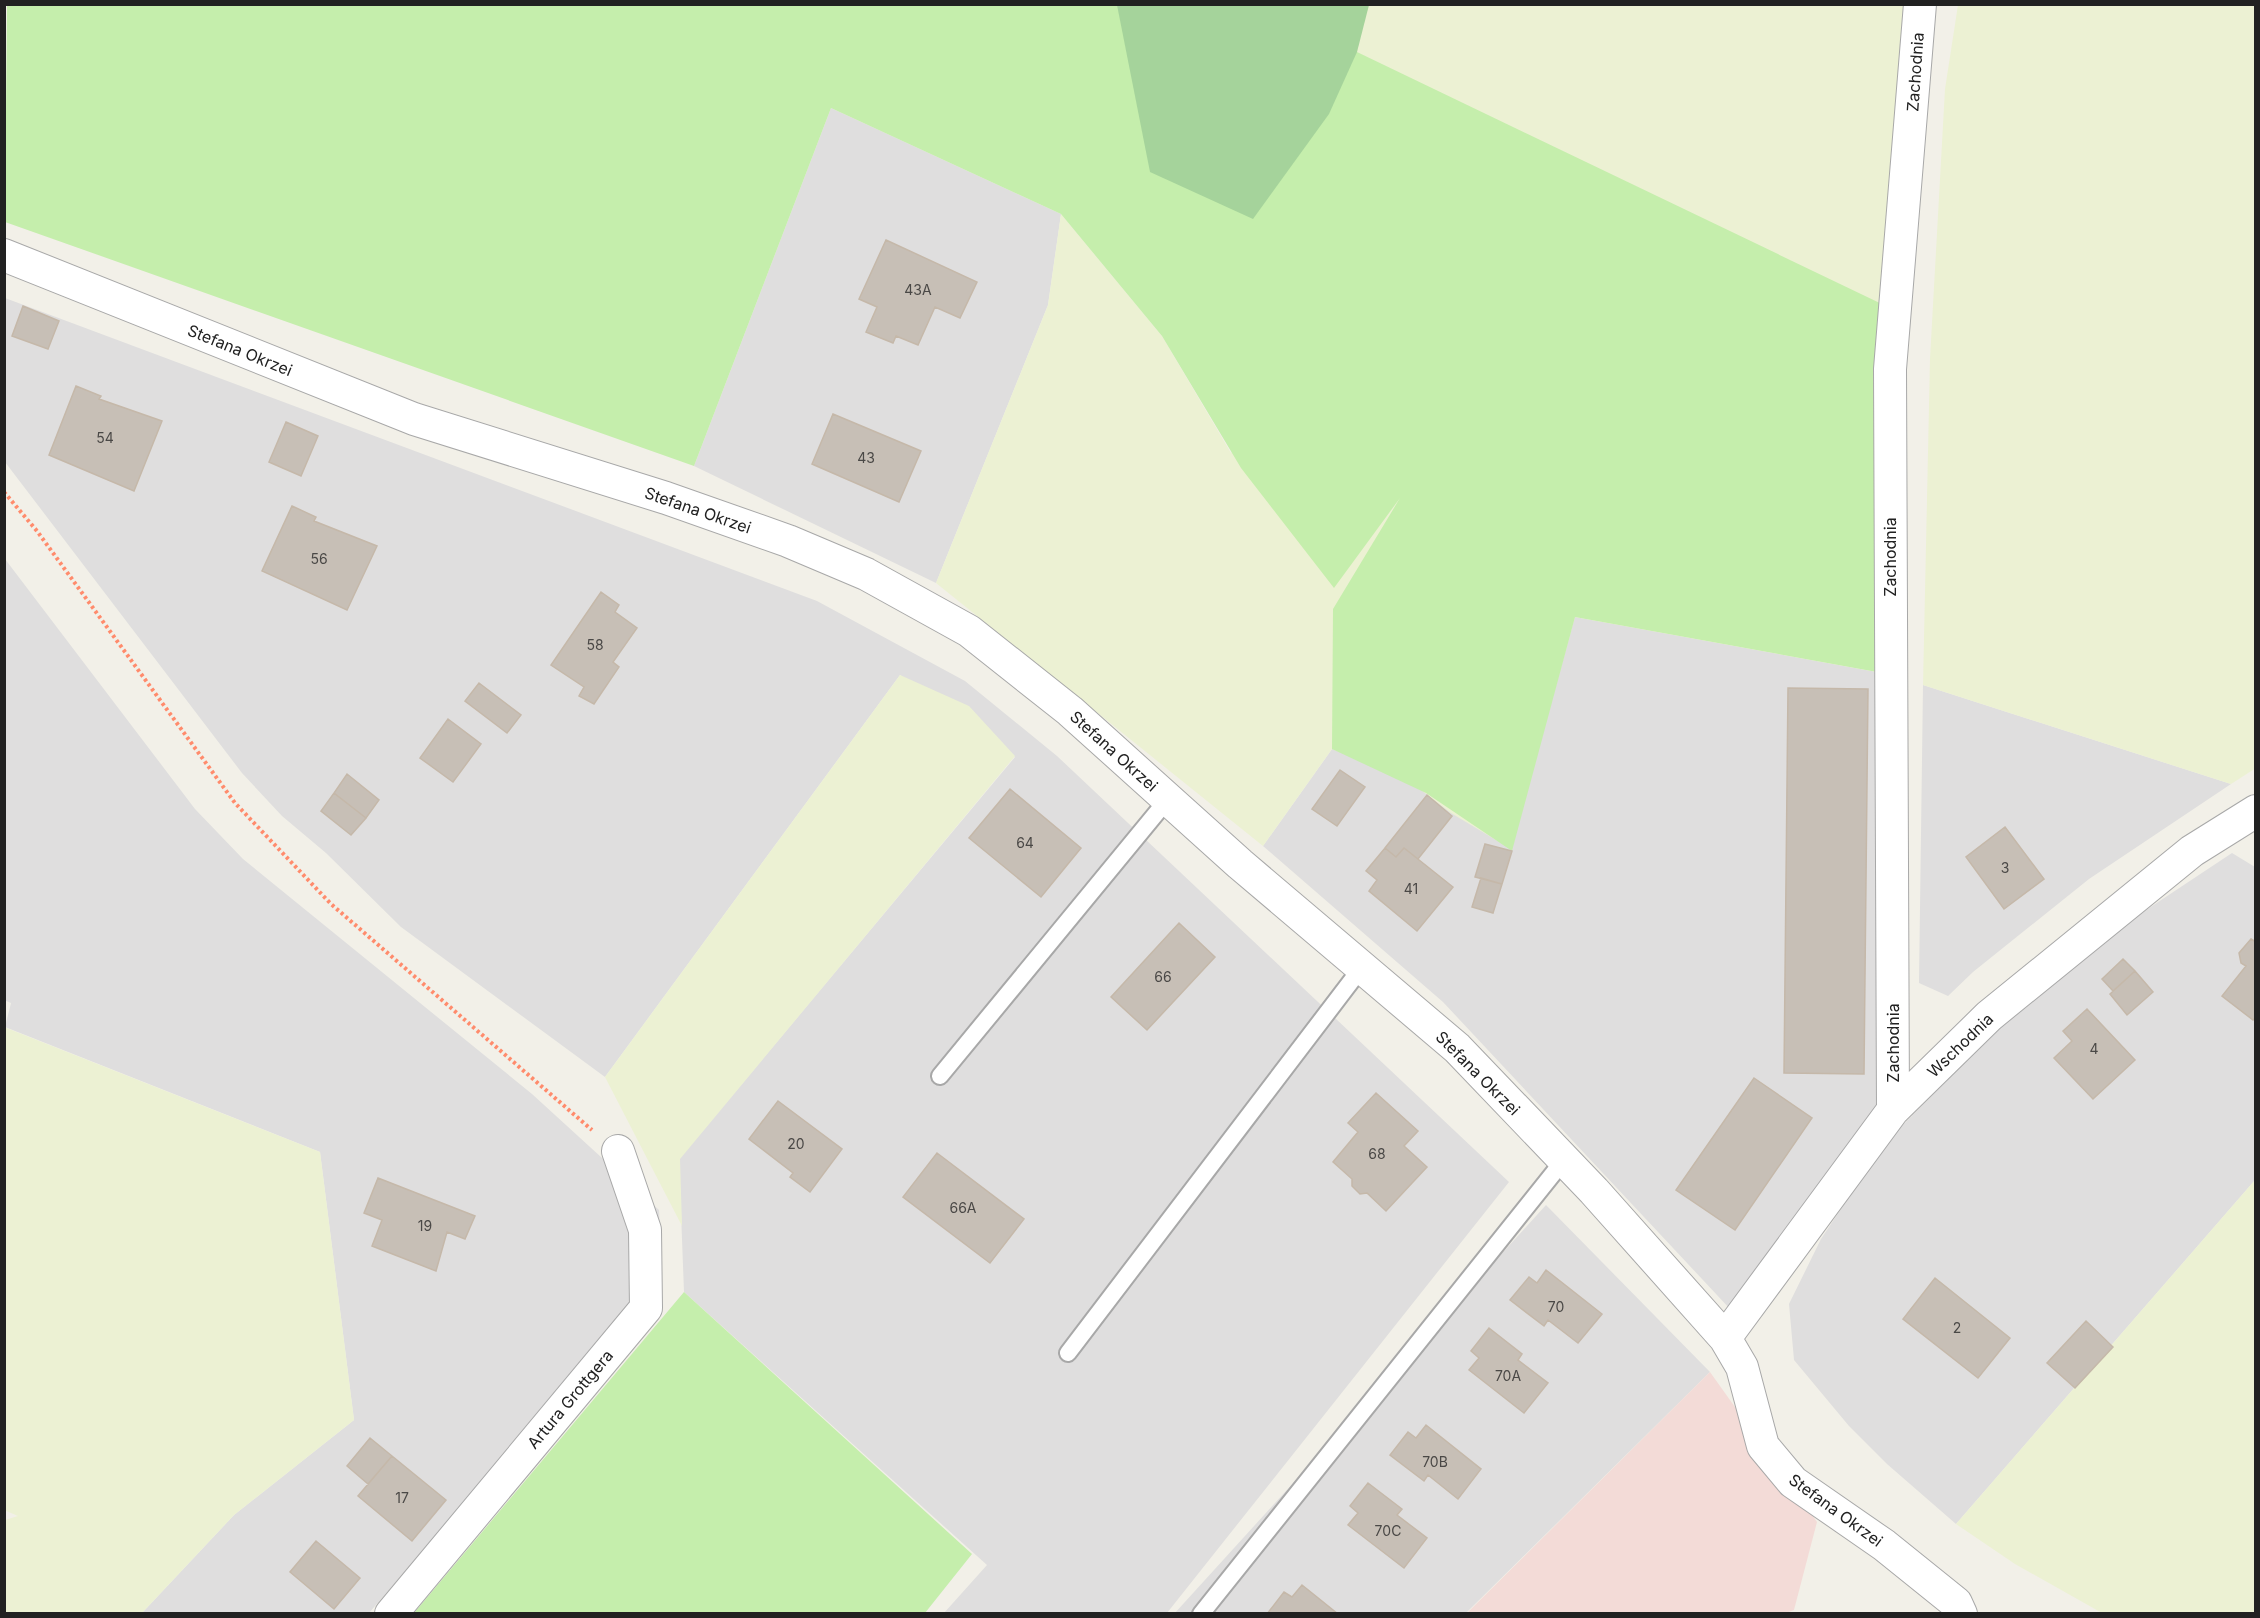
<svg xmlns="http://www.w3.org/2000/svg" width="2260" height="1618" font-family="Inter,sans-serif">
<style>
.residential{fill:#dfdede}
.commercial{fill:#f3dbd7}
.farmland{fill:#ecf1d3}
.grass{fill:#c5eeac}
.forest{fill:#a5d39b}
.building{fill:#c7bfb6;stroke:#c5b8a9;stroke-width:1.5}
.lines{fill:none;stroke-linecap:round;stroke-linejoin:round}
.lane-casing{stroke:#a8a8a8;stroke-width:20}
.street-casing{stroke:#a8a8a8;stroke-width:34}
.path{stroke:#ff8b6c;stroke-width:4;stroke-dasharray:3 3;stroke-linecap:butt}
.lane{stroke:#fff;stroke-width:16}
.street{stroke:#fff;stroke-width:32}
.labels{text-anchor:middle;stroke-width:4.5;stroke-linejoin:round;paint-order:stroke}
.number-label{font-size:14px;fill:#4a4846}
.street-label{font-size:16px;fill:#212121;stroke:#fff}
</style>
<rect width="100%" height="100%" fill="#f2f0e8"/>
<path class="residential" d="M831 108 1061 214 1048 305 936 583 694 466Z
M5 298 817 601 965 681 1057 756 1509 1182 1167 1613H944L987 1565 684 1292 679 1159 1015 757 900 675 605 1077 401 927 326 853 282 816 242 773 5 462Z
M5 559 195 809 243 859 532 1094 659 1210 662 1275 369 1613H142L234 1515 354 1420 320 1152 5 1027 11 1003 4 1000Z
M1575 617 1877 672 1882 1101 1731 1310 1443 1002 1263 846 1332 749Z
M1923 685 2231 784 2089 879 1973 972 1948 996 1919 983Z
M2232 853 2255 867V1180L1956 1524 1887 1464 1849 1426 1794 1360 1789 1304 1821 1239 1884 1144 2014 1012 2125 924Z
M1546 1205 1710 1372 1466 1613 1174 1614Z"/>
<path class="commercial" d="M1710 1372 1817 1522 1794 1610 1786 1613 1466 1614Z"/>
<path class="farmland" d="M1364 5H1912L1877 672 1575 617 1511 849 1451 813 1408 780 1332 749 1263 846 936 583 1048 305 1061 214 1162 336 1231 453 1310 356 1358 25Z
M1958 5H2255L2256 768 2231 784 1923 685 1930 359 1945 89Z
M900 675 969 706 1015 756 680 1159 682 1226 605 1077Z
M4 1027 320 1152 354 1420 234 1515 142 1613H5V1520L18 1516 4 1510Z
M2255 1180V1613H2102L2015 1564 1956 1524Z"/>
<path class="grass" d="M7 5H1364L1358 25 1357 52 1886 306 1877 672 1575 617 1512 851 1426 793 1332 749 1333 609 1400 498 1334 588 1241 468 1162 336 1061 214 831 108 694 466 5 222Z
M684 1292 972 1554 925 1613H414Z"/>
<path class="forest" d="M1117 5H1369L1357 52 1329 114 1253 219 1150 172Z"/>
<path class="building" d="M886 240 977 282 960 318 935 307 918 345 896 336 893 343 866 332 877 307 859 299Z
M23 306 59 321 48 349 12 336Z
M76 386 101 396 99 399 162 421 134 491 49 455Z
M833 414 921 451 899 502 812 464Z
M286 422 318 436 301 476 269 462Z
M292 506 316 517 314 521 377 546 347 610 262 571Z
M601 592 619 605 615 612 637 628 613 662 619 667 594 704 579 696 584 687 551 665Z
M479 683 521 715 507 733 465 701Z
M1788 688 1868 689 1864 1074 1784 1073Z
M448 719 481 744 453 782 420 758Z
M1340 770 1365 787 1337 826 1312 809Z
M347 774 379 800 366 818 334 793Z
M1010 789 1081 848 1041 897 969 838Z
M334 793 366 818 351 835 321 811Z
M1427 795 1452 816 1418 859 1404 848 1396 857 1385 848Z
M2005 827 2044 879 2004 909 1966 857Z
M1485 844 1512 851 1502 884 1475 877Z
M1385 848 1396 857 1404 848 1453 887 1417 931 1369 891 1377 880 1366 871Z
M1481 878 1502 884 1493 913 1472 907Z
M1179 923 1215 957 1147 1030 1111 997Z
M2251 939 2256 942V1017L2253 1020 2222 996 2246 966 2241 963 2239 953Z
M2123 959 2135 971 2113 991 2102 979Z
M2135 971 2153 992 2127 1015 2110 994Z
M2087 1009 2135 1060 2093 1099 2054 1058 2072 1041 2063 1031Z
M1754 1078 1812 1118 1735 1230 1676 1190Z
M1376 1093 1418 1131 1404 1146 1427 1167 1386 1211 1367 1193 1360 1194 1352 1186V1179L1333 1162 1358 1132 1348 1123Z
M778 1101 842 1149 810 1192 790 1177 793 1173 749 1139Z
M937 1153 1024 1219 990 1263 903 1197Z
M378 1178 475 1216 465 1239 447 1232 436 1271 372 1246 382 1220 364 1213Z
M1546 1270 1602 1314 1578 1343 1548 1320 1544 1326 1510 1300 1529 1277 1537 1283Z
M1935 1278 2010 1338 1978 1378 1903 1319Z
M2086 1321 2113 1347 2075 1388 2047 1363Z
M1489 1328 1522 1354 1518 1360 1548 1383 1524 1413 1469 1370 1479 1358 1471 1351Z
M1426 1425 1481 1469 1458 1499 1428 1475 1424 1481 1390 1455 1408 1432 1416 1438Z
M370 1438 392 1456 368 1484 347 1466Z
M392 1456 446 1500 412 1541 358 1496Z
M1368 1483 1402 1509 1397 1515 1427 1538 1404 1568 1348 1525 1358 1513 1350 1506Z
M316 1541 360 1578 334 1609 290 1572Z
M1302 1585 1338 1614H1267L1284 1592 1292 1597Z"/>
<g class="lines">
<g class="lane-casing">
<path id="lane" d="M940 1076 1168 799
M1068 1353 1362 967
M1201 1614 1564 1160"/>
</g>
<g class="street-casing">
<path id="street" d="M4 255 414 419 666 498 788 541 866 574 969 631 1070 711 1240 864 1457 1048 1594 1191 1725 1338 1742 1367 1763 1446 1793 1482 1884 1545 1956 1603 1961 1614
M1893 1110 1890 369 1920 4
M1725 1338 1893 1110 1989 1016 2192 851 2256 811
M391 1614 646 1308 645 1230 618 1151"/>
</g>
<path class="path" d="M4 492 37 531 235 803 331 904 592 1130"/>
<use href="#lane" class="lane"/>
<use href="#street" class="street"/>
</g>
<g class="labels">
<g class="number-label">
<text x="918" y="295">43A</text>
<text x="105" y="443">54</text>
<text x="866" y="463">43</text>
<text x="319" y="564">56</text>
<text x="595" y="650">58</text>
<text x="1025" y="848">64</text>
<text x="2005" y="873">3</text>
<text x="1411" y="894">41</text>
<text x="1163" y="982">66</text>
<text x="2094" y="1054">4</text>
<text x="796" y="1149">20</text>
<text x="1377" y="1159">68</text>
<text x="963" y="1213">66A</text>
<text x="425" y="1231">19</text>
<text x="1556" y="1312">70</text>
<text x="1957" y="1333">2</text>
<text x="1508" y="1381">70A</text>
<text x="1435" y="1467">70B</text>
<text x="402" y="1503">17</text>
<text x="1388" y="1536">70C</text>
</g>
<g class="street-label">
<text transform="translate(1915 72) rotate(-86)" y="6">Zachodnia</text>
<text transform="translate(240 350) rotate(22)" y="6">Stefana Okrzei</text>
<text transform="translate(698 510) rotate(19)" y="6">Stefana Okrzei</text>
<text transform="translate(1890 557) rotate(-90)" y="6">Zachodnia</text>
<text transform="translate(1114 751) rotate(42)" y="6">Stefana Okrzei</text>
<text transform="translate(1893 1043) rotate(-90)" y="6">Zachodnia</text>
<text transform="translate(1960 1045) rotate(-44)" y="6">Wschodnia</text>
<text transform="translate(1478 1073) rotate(45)" y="6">Stefana Okrzei</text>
<text transform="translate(570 1399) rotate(-50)" y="6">Artura Grottgera</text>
<text transform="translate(1836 1510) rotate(36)" y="6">Stefana Okrzei</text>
</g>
</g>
<rect width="2260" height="1618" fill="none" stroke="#212121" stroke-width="12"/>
</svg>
